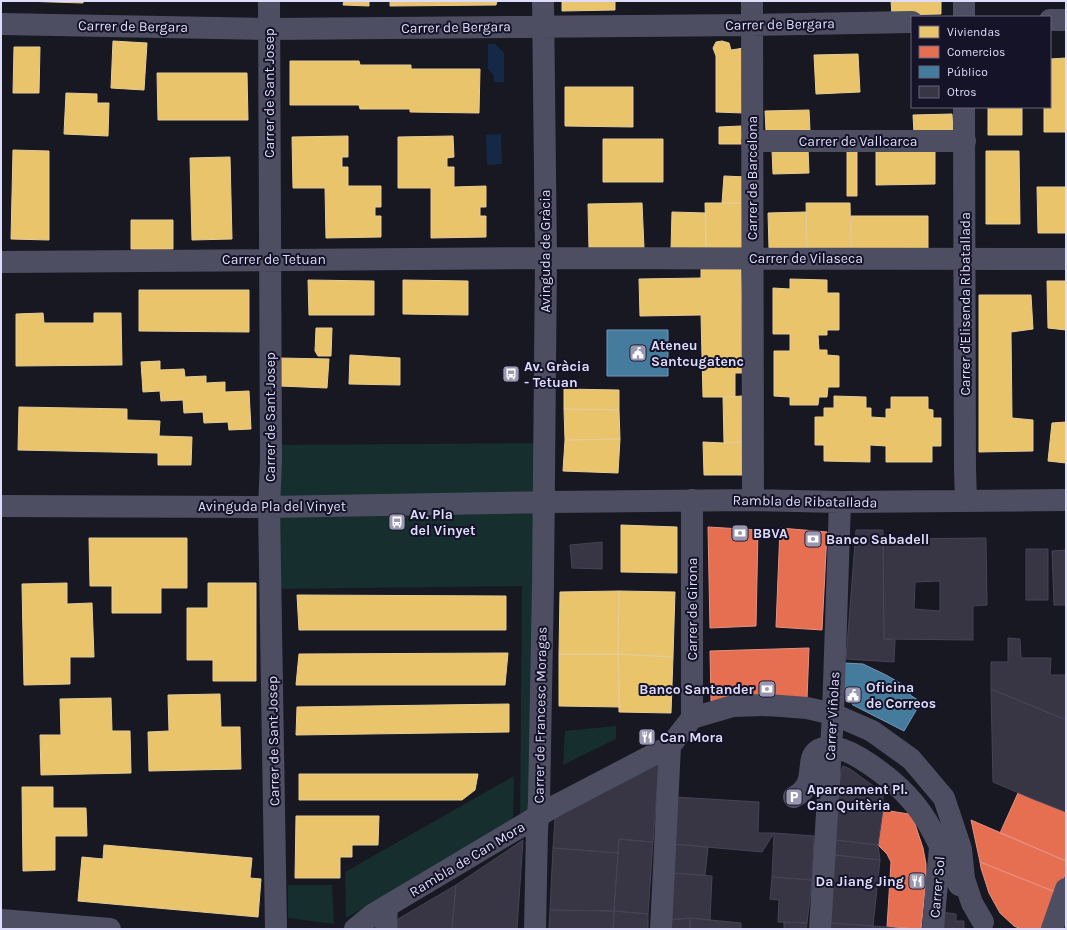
<svg xmlns="http://www.w3.org/2000/svg" width="1067" height="930" font-family="Karla,sans-serif">
<style>
.green{fill:#162e2d}
.water{fill:#142946}
.homes{fill:#e9c46a;stroke:#e6cc96}
.shops{fill:#e76f51;stroke:#e59084}
.public{fill:#457b9d;stroke:#7398ba}
.building{fill:#383644;stroke:#454355;fill-rule:evenodd}
.lines{fill:none;stroke-linecap:round;stroke-linejoin:round}
.minor{stroke:#4e4e63;stroke-width:22}
.minor-bridge{stroke:#4e4e63;stroke-width:22}
.labels{text-anchor:middle;stroke-width:4;stroke-linejoin:round;paint-order:stroke}
.street-label{font-size:14px;fill:#dfddfc;stroke:#151327}
.poi-label{font-size:14px;font-weight:bold;fill:#dfddfc;stroke:#151327;text-anchor:start}
</style>
<rect width="100%" height="100%" fill="#181822"/>
<path class="green" d="M544 443 539 807 520 817 522 586 271 589V445Z
M616 726V739L563 765 565 731Z
M514 776 513 822 346 918 345 872Z
M288 885H332L334 924 288 918Z"/>
<path class="water" d="M488 44H495L504 53V82H494V76L488 69Z
M501 134 502 164 487 165 486 135Z"/>
<path class="homes" d="M23 1H83V3Z
M344 1H369V6L343 5Z
M390 1H497L496 5 390 6Z
M562 1H615V10L562 11Z
M891 1H941V14L892 15Z
M113 41 147 43 144 90 111 88Z
M722 41 729 43 731 50 744 48 743 113 716 112V56L713 48 716 42Z
M14 47H40L39 93H13Z
M858 54 860 92 816 94 814 55Z
M1066 58V132H1044V107H1050V59Z
M290 61H359L360 65H411V69H480L479 113 410 112V109H360L359 105H290Z
M157 73H247L248 120H158Z
M565 87H633V127L565 126Z
M66 93 97 94V103H109L108 136 64 134Z
M988 107H1022V135H988Z
M809 110 810 130 766 131 765 111Z
M952 114 953 131 914 133 913 115Z
M741 126 742 144H719V127Z
M348 136V157H342V167H348V186H381V207H375V216H381V237L326 238 325 188H293L292 137Z
M453 136 454 157 447 158V167H454V187L486 186V207H480V216H486V237L431 238V188H398V137Z
M603 139H663V182H603Z
M808 149 809 173 773 174 772 150Z
M935 149V184L876 185V151Z
M13 150 49 151V240L11 239Z
M847 150H857V196H847Z
M986 151H1019L1020 224H986Z
M230 157 232 239 192 240 190 158Z
M724 176 747 177 746 203H722Z
M1037 187H1066V233H1038Z
M642 203 644 248 589 249 588 204Z
M705 203H746V251L706 250Z
M806 203H850L851 250 807 248Z
M672 212 706 213V250L671 249Z
M806 212 807 248H769L768 213Z
M851 216H928V251L851 250Z
M131 220H173V249H131Z
M701 269H741L743 373H735V397H703L701 315 640 316 639 279 701 278Z
M790 279 827 280V293H839V330H827V335H818L819 350H827V355L839 356V387H828L827 397H819L818 405H790V397L774 396V351H790V334H773V288L790 289Z
M308 280 374 281V315H309Z
M403 280 468 281V315L403 314Z
M1047 281H1066V330L1048 328Z
M139 290H249V332L139 331Z
M979 295H1031L1033 329 1011 332 1012 418 1033 420V451L979 452Z
M43 313 44 323H94V313H121L122 365 16 366V314Z
M316 328H332L331 356H318L315 351Z
M350 355 400 358V385L349 384Z
M279 358 329 359 327 388 280 386Z
M160 361V370L184 369 185 377 206 376V383L225 382V392L249 391 251 429 229 430 228 422 204 423 203 412 184 413 183 400 161 401 160 391 143 392 141 362Z
M564 389 619 390V410L564 409Z
M742 396 744 442 724 443 723 397Z
M834 396 866 397V408H871V417L886 418V409H891V397H928V409L933 410V418H941V446H932V462H886V446L870 445V462L824 461V445H815V417H824V408H834Z
M19 407 127 409V420L160 421 159 436 192 437 191 465H158V453L18 450Z
M564 409 619 410 620 439 565 440Z
M1066 422V463L1048 461 1052 423Z
M620 439 618 473 563 471 565 440Z
M703 442 724 443 744 442 743 475H704Z
M621 525 677 527V573L621 572Z
M89 538H187V588H161V613H112V586H90Z
M67 583V604L92 603 94 657H70V684L24 685 22 584Z
M208 583H256V681H213V660H187V608H208Z
M619 591 675 592 673 657 618 654Z
M619 591 618 654H559L560 592Z
M297 595 506 596V630H299Z
M508 653 505 685H296L299 654Z
M559 654H618L620 707 559 706Z
M618 654 673 657 671 713 619 712Z
M220 694 221 727H240L241 769 149 771 148 732 169 731 168 695Z
M111 698 112 731H130L131 773 41 775 40 735H61L60 699Z
M509 704V732L296 735 297 707Z
M299 774H478L475 790 462 800H299Z
M22 787H53V808H86L87 836H55V870L23 871Z
M296 816H379L378 845H352V857H340V878H295Z
M104 845 252 858 250 878 261 879 258 917 78 901 82 857 103 859Z"/>
<path class="shops" d="M708 527 758 530 756 626 710 628Z
M780 528 827 532 822 630 776 627Z
M809 648 807 699 711 701 710 651Z
M1018 793 1066 812V861L1000 833Z
M883 810 909 814 914 821 923 848 926 864V880L921 929 887 927 891 862 887 854 878 845Z
M971 820 1066 861V872L1058 893 980 862Z
M980 862 1058 893 1042 929H1021L1014 926 1000 913 989 893 981 868Z"/>
<path class="public" d="M607 330H668V376H607Z
M844 663 863 664 886 675 912 690 910 695 921 702 904 731 853 705 842 689Z"/>
<path class="building" d="M856 530H883L884 639 895 640 894 662 846 659Z
M986 538 987 605 973 606V640L884 639 883 539ZM940 581V611L914 609 915 582Z
M602 542V569L572 568 570 545Z
M1026 549H1048V600H1026Z
M1066 550V605H1054L1052 551Z
M1008 638 1020 639 1021 658H1051L1050 675H1066V720L991 689V662H1008Z
M991 689 1066 720V812L1033 799 993 782Z
M659 763 653 842 619 839 618 853 553 848 555 818Z
M843 766 850 769 883 793V810L837 804 841 771Z
M675 797 759 802 758 833H774L762 852 673 844Z
M837 804 883 810 878 845 835 840Z
M774 833 814 836 812 880 772 877Z
M619 839 653 842 648 914 614 911Z
M523 840 517 929H452L456 885Z
M835 840 878 845 880 860 835 855Z
M673 844 708 847 705 875 672 873Z
M553 848 618 853 614 911 550 910Z
M835 855 880 860 873 926 831 923Z
M672 873 712 876 710 920 690 918 669 920Z
M772 877 812 880 807 923 778 922 779 900 770 899Z
M456 885 452 929H397L398 919Z
M550 910 614 911 613 929H549Z
M614 911 648 914V929H613Z
M941 912 956 914V921H964V929H940Z
M690 918 741 923V929H690Z
M690 918V929H668L669 920Z
M784 922 807 923 806 929H784Z
M831 923 873 926V929H830Z
M873 926 887 927 903 929H873Z"/>
<g class="lines">
<path class="minor" d="M269 1 271 461 269 507 276 929
M752 1 753 500
M964 1V17
M1050 20H1066
M1 24 269 29 752 25 912 22
M964 107 965 468 966 501
M752 141H965
M1 262 553 258 1066 259
M1 506 269 507 550 502 753 500 840 502 1066 500
M692 718V500
M794 797C822 783 800 755 823 748 835 744 850 752 860 758 886 774 910 794 926 820 939 841 948 864 959 885
M539 802 543 584 546 258 543 1
M1 920 110 929
M355 929 372 915 555 806 670 746 692 718 733 706 768 705 807 708 833 714 872 731 911 759 944 798 961 849 964 879 972 903 983 922
M386 929 387 906
M535 929 537 829
M661 929 670 746
M820 929 833 714 840 502
M933 929 940 847
M1052 929 1066 889"/>
<path class="minor-bridge" d="M537 829 539 802"/>
</g>
<defs>
<g id="civic-square" transform="scale(0.9)"><rect x="-9" y="-9" width="18" height="18" rx="4" fill="#9998b0" stroke="#151327"/><path d="M-.6-6.5H3V-4.5H.6V-3L4-1V1h2V6H-6V1h2V-1L-.6-3ZM-1.2 2.5V6h2.4V2.5Z" fill="#fff"/></g>
<g id="bus-square" transform="scale(0.9)"><rect x="-9" y="-9" width="18" height="18" rx="4" fill="#9998b0" stroke="#151327"/><path d="M-5-6H5V4H4V6H2V4H-2V6H-4V4H-5ZM-3.5-4V0h7V-4ZM-3.5 1.2v1.5H-2V1.2ZM2 1.2v1.5H3.5V1.2Z" fill="#fff"/></g>
<g id="bank-square" transform="scale(0.9)"><rect x="-9" y="-9" width="18" height="18" rx="4" fill="#9998b0" stroke="#151327"/><path d="M-6-4H6V4H-6ZM0-2.3a2.3 2.3 0 1 0 0 4.6a2.3 2.3 0 1 0 0-4.6Z" fill="#fff"/></g>
<g id="restaurant-square" transform="scale(0.9)"><rect x="-9" y="-9" width="18" height="18" rx="4" fill="#9998b0" stroke="#151327"/><path d="M-5-6h1v4h1v-4h1v4h1v-4h1v5L-1.5 .5V6h-2V.5L-5-1ZM5-6V6H3V1.5H1.5Q1.5-4 5-6Z" fill="#fff"/></g>
<g id="parking-square" transform="scale(0.9)"><rect x="-9" y="-9" width="18" height="18" rx="4" fill="#9998b0" stroke="#151327"/><path d="M-3.5-5.5H1a3.5 3.5 0 0 1 0 7H-1V5.5H-3.5ZM-1-3.4V-.6H.8a1.4 1.4 0 0 0 0-2.8Z" fill="#fff"/></g>
</defs>
<g fill-rule="evenodd">
<use href="#civic-square" x="638" y="353"/>
<use href="#bus-square" x="511" y="374"/>
<use href="#bus-square" x="397" y="522"/>
<use href="#bank-square" x="740" y="533"/>
<use href="#bank-square" x="813" y="539"/>
<use href="#bank-square" x="767" y="689"/>
<use href="#civic-square" x="853" y="695"/>
<use href="#restaurant-square" x="647" y="737"/>
<use href="#parking-square" x="794" y="797"/>
<use href="#restaurant-square" x="917" y="881"/>
</g>
<g class="labels">
<g class="street-label">
<text transform="translate(780 24) rotate(-1)" y="5">Carrer de Bergara</text>
<text transform="translate(133 26) rotate(1)" y="5">Carrer de Bergara</text>
<text transform="translate(456 27) rotate(-1)" y="5">Carrer de Bergara</text>
<text transform="translate(269 93) rotate(-90)" y="5">Carrer de Sant Josep</text>
<text x="858" y="146">Carrer de Vallcarca</text>
<text transform="translate(752 178) rotate(-90)" y="5">Carrer de Barcelona</text>
<text transform="translate(545 251) rotate(-90)" y="5">Avinguda de Gràcia</text>
<text x="806" y="263">Carrer de Vilaseca</text>
<text x="274" y="264">Carrer de Tetuan</text>
<text transform="translate(965 304) rotate(-90)" y="5">Carrer d'Elisenda Ribatallada</text>
<text transform="translate(270 417) rotate(-90)" y="5">Carrer de Sant Josep</text>
<text transform="translate(805 501) rotate(1)" y="5">Rambla de Ribatallada</text>
<text x="272" y="511">Avinguda Pla del Vinyet</text>
<text transform="translate(692 609) rotate(-90)" y="5">Carrer de Girona</text>
<text transform="translate(540 715) rotate(-89)" y="5">Carrer de Francesc Moragas</text>
<text transform="translate(832 716) rotate(-87)" y="5">Carrer Viñolas</text>
<text transform="translate(273 741) rotate(-91)" y="5">Carrer de Sant Josep</text>
<text transform="translate(467 859) rotate(-31)" y="5">Rambla de Can Mora</text>
<text transform="translate(937 887) rotate(-85)" y="5">Carrer Sol</text>
</g>
<g class="poi-label">
<text x="651" y="350">Ateneu<tspan x="651" dy="16">Santcugatenc</tspan></text>
<text x="524" y="371">Av. Gràcia<tspan x="524" dy="16">- Tetuan</tspan></text>
<text x="410" y="519">Av. Pla<tspan x="410" dy="16">del Vinyet</tspan></text>
<text x="753" y="538">BBVA</text>
<text x="826" y="544">Banco Sabadell</text>
<text x="866" y="692">Oficina<tspan x="866" dy="16">de Correos</tspan></text>
<text x="754" y="694" text-anchor="end">Banco Santander</text>
<text x="660" y="742">Can Mora</text>
<text x="807" y="794">Aparcament Pl.<tspan x="807" dy="16">Can Quitèria</tspan></text>
<text x="904" y="886" text-anchor="end">Da Jiang Jing</text>
</g>
</g>
<rect width="1067" height="930" fill="none" stroke="#dfddfc" stroke-width="4"/>
<rect x="911" y="16" width="140" height="92" fill="#151327" stroke="#66647c"/>
<rect x="919" y="26" width="20" height="12" fill="#e9c46a" stroke="#66647c"/>
<text x="947" y="36" font-size="12" fill="#dfddfc">Viviendas</text>
<rect x="919" y="46" width="20" height="12" fill="#e76f51" stroke="#66647c"/>
<text x="947" y="56" font-size="12" fill="#dfddfc">Comercios</text>
<rect x="919" y="66" width="20" height="12" fill="#457b9d" stroke="#66647c"/>
<text x="947" y="76" font-size="12" fill="#dfddfc">Público</text>
<rect x="919" y="86" width="20" height="12" fill="#383644" stroke="#66647c"/>
<text x="947" y="96" font-size="12" fill="#dfddfc">Otros</text>
</svg>
